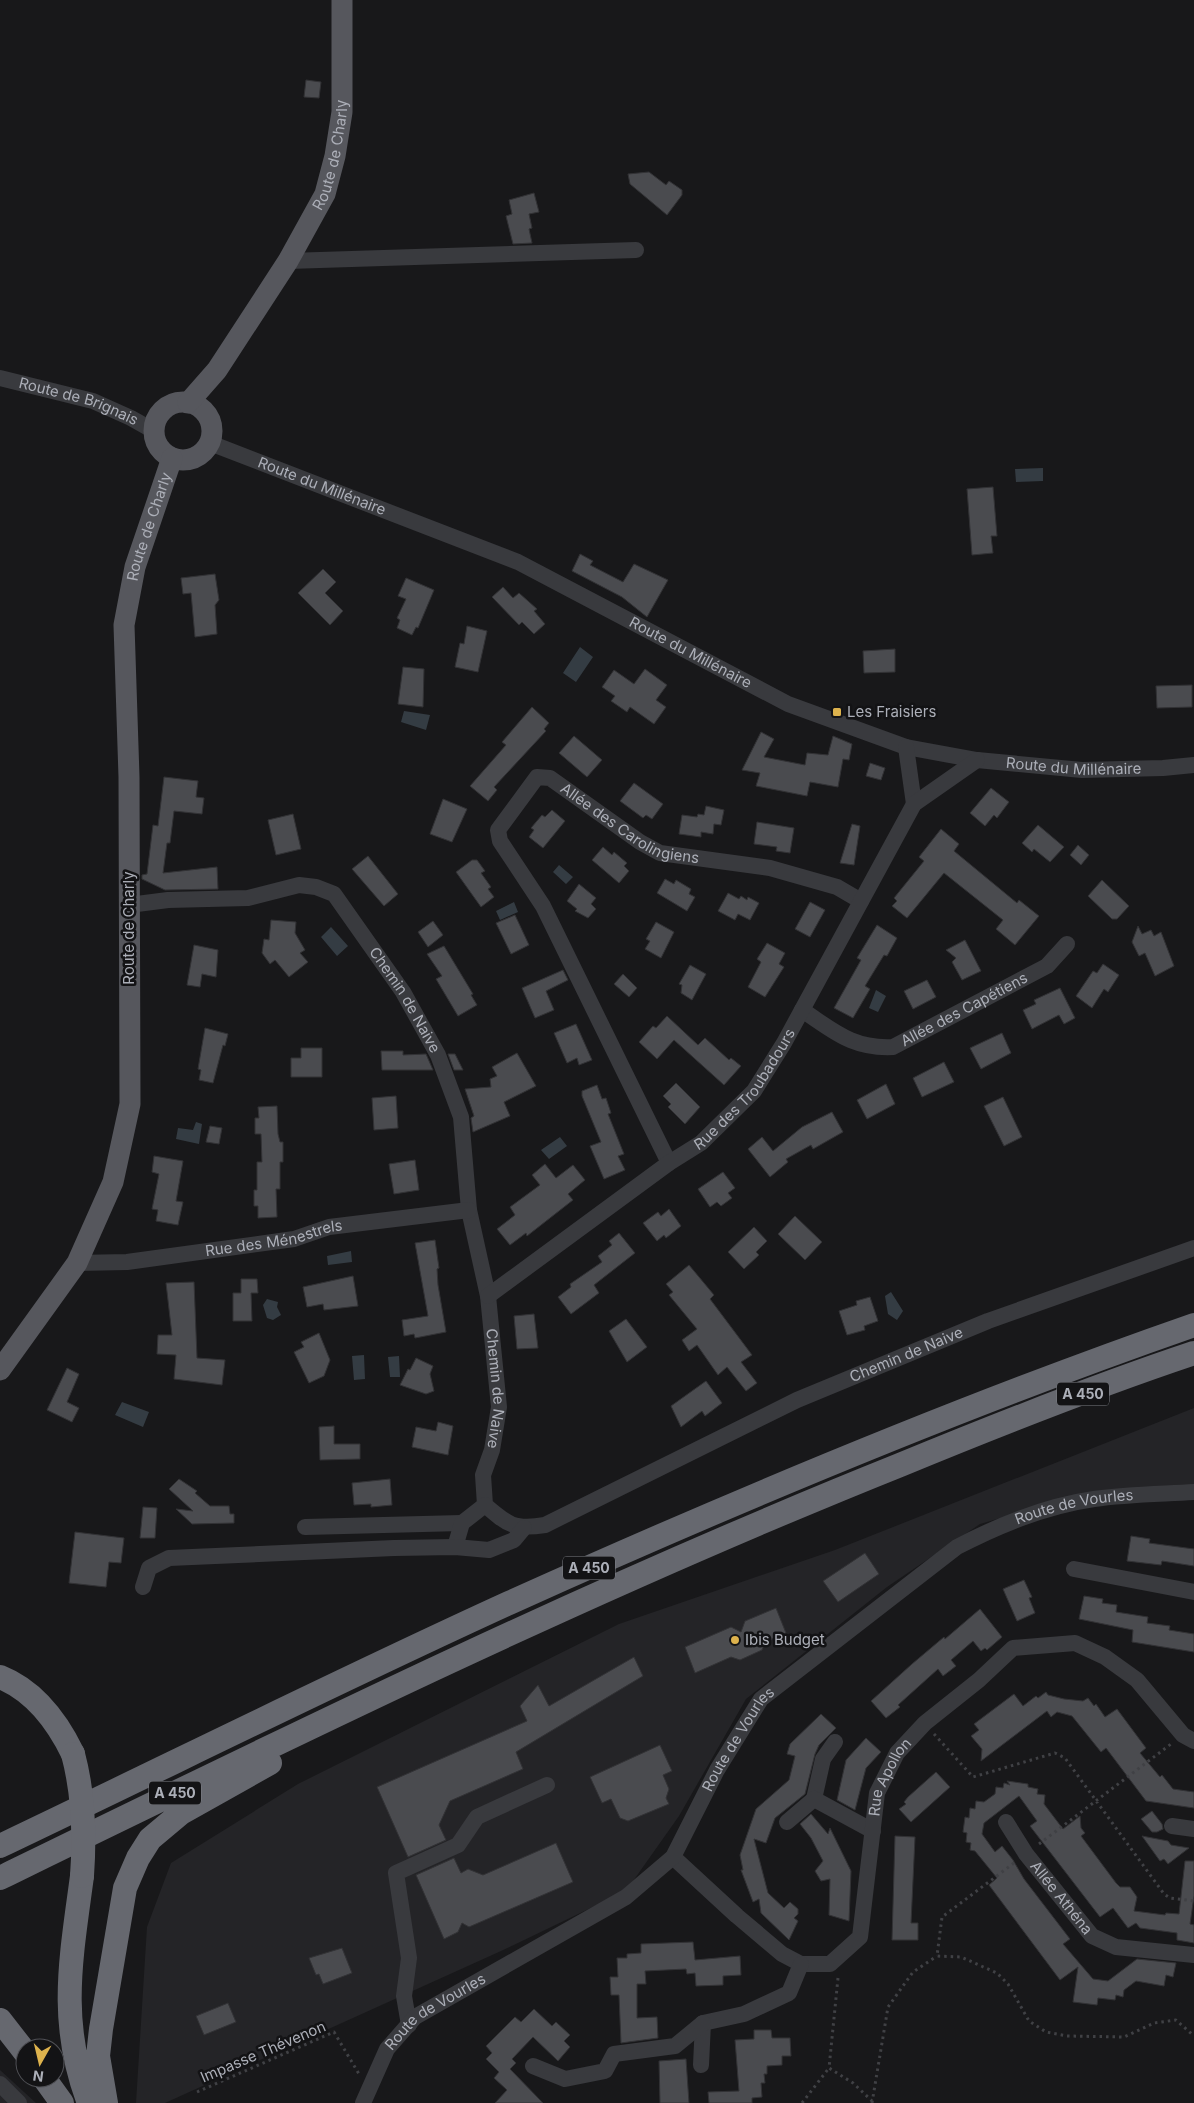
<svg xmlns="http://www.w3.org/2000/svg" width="1194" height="2103" font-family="Inter,sans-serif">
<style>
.built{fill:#242427}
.water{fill:#343c43}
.building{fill:#4a4b4f;stroke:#323235}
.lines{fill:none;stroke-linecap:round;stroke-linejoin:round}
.path{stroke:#404145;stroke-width:3;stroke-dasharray:2.5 4;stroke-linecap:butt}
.minor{stroke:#393a3e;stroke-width:16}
.major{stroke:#56575d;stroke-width:21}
.highway{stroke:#66686f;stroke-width:24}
.highway-bridge{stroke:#66686f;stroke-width:24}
.poi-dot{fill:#ddb24d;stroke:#131315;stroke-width:2}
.labels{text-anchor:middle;stroke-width:5;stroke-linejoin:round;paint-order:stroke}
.shield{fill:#131315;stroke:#7e8087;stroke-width:1}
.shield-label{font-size:14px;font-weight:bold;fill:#acafb8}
.street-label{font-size:15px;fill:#acafb8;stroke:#131315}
.poi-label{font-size:15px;fill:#acafb8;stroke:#131315;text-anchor:start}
</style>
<rect width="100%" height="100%" fill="#18181a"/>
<path class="built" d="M1194 1408V1488L1083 1494 980 1524 887 1587 746 1699 679 1816 626 1891 501 1951 165 2103H136L147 1927 171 1863 298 1784 619 1624 835 1550Z
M0 2070 36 2103H0Z"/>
<path class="water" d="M1043 468V481L1016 482 1015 469Z
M580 647 593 657 576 682 563 673Z
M404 711 430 715 426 730 401 722Z
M559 865 573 877 566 884 553 872Z
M514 902 518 912 500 920 496 911Z
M331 927 348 946 337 956 321 937Z
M876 990 886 996 878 1012 869 1008Z
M196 1122 202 1124 199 1144 176 1139 178 1128 193 1130Z
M560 1137 567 1146 549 1159 541 1150Z
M351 1251 352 1262 328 1265 327 1256Z
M891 1292 903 1311 897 1320 888 1314 885 1296Z
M267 1299 278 1302 277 1307 281 1315 273 1320 267 1318 263 1305Z
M364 1355 365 1379 354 1380 352 1356Z
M399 1356 400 1377H390L388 1357Z
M122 1402 149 1412 143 1427 115 1415Z"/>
<path class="building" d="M306 80 321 82 319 98 304 97Z
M649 172 666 185 669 181 682 190V195L667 215 630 184 628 174Z
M534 193 539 212 529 214 532 228 529 229 532 243 513 244 506 216 512 214 509 200Z
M993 487 997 536H991L993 553 972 555 967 489Z
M580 554 593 561 590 565 623 582 634 564 668 580 647 617 622 597 572 571Z
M323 569 336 582 325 593 343 611 330 625 298 593Z
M215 574 219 600 215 605 217 634 195 637 191 593 183 594 181 578Z
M406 578 434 590 418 628 416 627 412 635 397 628 400 620 397 618 406 599 398 596Z
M503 587 513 598 519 593 537 609 534 611 545 624 534 634 522 622 519 625 492 597Z
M467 626 487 631 478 672 455 667 460 643 464 644Z
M895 649V672L864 673 863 651Z
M403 667 424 669 423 707 398 704Z
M645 669 667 685 656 700 666 707 654 724 630 707 627 712 611 701 615 696 602 687 614 670 634 684Z
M1192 685V707L1157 708 1156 686Z
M532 707 549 723 544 729 546 731 494 787 497 790 488 801 470 786 506 745 502 742Z
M761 732 774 739 764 757 805 765 807 753 828 755 833 736 852 744 849 760 843 759 838 787 810 782 807 796 756 786 760 773 742 770Z
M574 736 602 760 587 777 559 753Z
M870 763 885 768 881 780 866 776Z
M164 777 198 781 196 797 204 798 202 814 174 811 170 843H167L163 873 217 867 218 889 165 890 142 879V875L147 874 153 825 158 826Z
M634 783 663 804 652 819 646 815 643 818 620 801Z
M991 788 1009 802 997 818 994 815 985 826 970 813Z
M443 799 467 809 452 842 430 834Z
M706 806 724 810 721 825 714 824 713 834 701 832V837L679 834 682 815 697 817 698 814 704 815Z
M552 810 565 821 543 848 529 837 534 830 531 828 542 815 545 817Z
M293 814 301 849 276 855 268 820Z
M757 822 794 828 790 853 776 851 777 847 754 844Z
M852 824 860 826 854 865 840 863Z
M1038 825 1064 847 1050 862 1034 849 1032 852 1022 843Z
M941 829 959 844 954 851 1017 903 1019 900 1039 916 1015 945 996 929 1003 920 944 873 907 918 892 906 897 901 894 898 924 861 919 857Z
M1078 845 1089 855 1081 865 1070 855Z
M603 847 612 855 614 852 627 863 624 866 629 871 619 883 592 860Z
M368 856 398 894 384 906 352 869Z
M472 860H477L485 871 481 873 491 887 488 889 494 897 481 907 456 872Z
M665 879 674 884 676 880 691 889 689 894 695 897 687 911 657 893Z
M1102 880 1129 906 1117 919H1112L1088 896Z
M579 884 596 898 591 904 596 909 588 918 575 911 577 909 567 901Z
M728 893 739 899 741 896 747 900 748 897 759 903 750 920 738 914 735 920 718 911Z
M810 902 825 910 810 937 795 929Z
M515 915 529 945 511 954 496 923Z
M271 920 296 922 295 933 305 950 300 953 308 962 289 977 275 960 270 964 262 953 264 939 269 940Z
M433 921 443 935 428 947 418 932Z
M656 922 674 932 661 958 645 949 650 941 646 939Z
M877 925 897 938 887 956 884 955 865 986 870 989 853 1018 834 1008 861 960 857 958Z
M1138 926 1142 934 1151 930 1154 936 1161 932 1174 966 1155 976 1145 953 1139 956 1132 942Z
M965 940 981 971 962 980 952 962 956 958 946 950Z
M767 943 785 953 779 964 784 967 765 997 748 987 761 962 757 959Z
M194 945 218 950 216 977 202 974 200 987 187 985Z
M444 946 473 994 471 995 477 1005 458 1016 436 979 442 976 427 954Z
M1103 964 1119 975 1108 992 1104 989 1092 1008 1076 996 1093 971 1097 973Z
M690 965 706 974 692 1000 681 993 682 985 679 984Z
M563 970 568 980 546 991 554 1010 535 1018 522 988Z
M623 974 637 988 629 997 614 984Z
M927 980 936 997 913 1009 904 991Z
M1060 988 1075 1018 1064 1024 1059 1015 1032 1029 1023 1010 1036 1004 1034 1000Z
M667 1016 698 1045 705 1038 729 1060 731 1058 741 1066 724 1085 674 1040 657 1059 639 1042 653 1026 656 1028Z
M576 1024 592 1060 579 1065 577 1058 567 1063 554 1033Z
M205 1028 228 1034 225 1046 223 1045 213 1083 199 1080 201 1070 198 1069Z
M1002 1033 1011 1053 981 1069 970 1048Z
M301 1048H322V1077H291V1058H301Z
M381 1051H403V1055L426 1054 433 1070H382Z
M517 1053 536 1086 504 1102 510 1116 473 1132 471 1118 474 1116 465 1089 491 1087 490 1079 497 1076 492 1067Z
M448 1054H455L463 1070H454Z
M944 1062 954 1082 922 1097 913 1078Z
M676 1083 700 1107 685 1124 668 1107 671 1104 663 1096Z
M886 1084 895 1104 867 1119 857 1100Z
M597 1085 602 1099 606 1098 611 1113 608 1114 624 1154 618 1156 625 1170 604 1179 590 1146 601 1142 582 1096V1091Z
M396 1096 398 1128 374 1130 372 1098Z
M1003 1097 1022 1137 1004 1146 984 1106Z
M277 1106 278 1134 280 1142H283V1162H280V1189H276L277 1217 258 1218V1206H254V1190H257V1162H262L261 1134H255V1118H259L258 1107Z
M832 1112 843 1132 813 1149 811 1145 786 1159 788 1162 770 1177 748 1149 762 1137 773 1151 802 1127Z
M210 1126 222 1128 219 1144 206 1142Z
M154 1156 183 1161 176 1201 183 1202 178 1225 156 1221 158 1210 152 1209 159 1174 152 1172Z
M415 1160 419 1190 394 1194 389 1164Z
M545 1164 556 1178 573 1165 585 1180 568 1194 573 1200 527 1236 526 1233 510 1245 497 1229 515 1215 510 1207 540 1185 532 1175Z
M723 1172 735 1188 728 1193 732 1198 721 1206 717 1202 710 1207 698 1189Z
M669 1209 681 1226 666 1238 664 1235 657 1241 643 1223 658 1212 661 1216Z
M795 1216 822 1242 805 1260 778 1234Z
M754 1227 767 1241 756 1252 759 1255 744 1269 728 1252Z
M619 1233 635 1253 594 1285 599 1293 571 1314 558 1297 571 1287 570 1284 602 1262 598 1256 612 1245 609 1241Z
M435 1240 439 1268 437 1269 438 1285 446 1332 415 1338 414 1334 404 1336 402 1320 428 1316 415 1243Z
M689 1265 714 1295 710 1299 752 1355 741 1362 757 1383 746 1391 727 1367 718 1375 697 1345 689 1351 682 1340 697 1329 669 1295 673 1292 666 1284Z
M353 1276 358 1306 324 1310 323 1304 307 1307 303 1287Z
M241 1279H257L258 1293H251L252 1321H233V1293H241Z
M194 1282 197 1358 225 1360 222 1385 174 1379 176 1355 157 1354 158 1335H172L166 1283Z
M870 1297 878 1321 864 1326 865 1330 847 1335 839 1311 857 1305 856 1301Z
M534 1314 538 1348 517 1349 514 1316Z
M626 1319 647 1347 627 1362 609 1331Z
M319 1333 330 1360 324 1376 309 1383 294 1352 304 1347 301 1342Z
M416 1358 433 1366 430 1374 434 1391 426 1394 400 1385 408 1369 410 1370Z
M67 1368 79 1374 67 1402 79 1408 72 1422 47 1410Z
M706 1381 722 1403 705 1416 702 1411 681 1427 671 1406Z
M438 1422 453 1426 448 1455 412 1447 416 1427 436 1431Z
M334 1426V1444H360V1459L320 1460 319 1427Z
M179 1479 197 1491 195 1493 210 1506H229L230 1514H234V1523L192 1524 176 1509 193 1511 169 1489Z
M390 1479 392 1505 371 1507V1504L354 1505 352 1483Z
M143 1507 157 1508 155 1538H140Z
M75 1532 124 1538 121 1563 109 1562 106 1587 69 1583Z
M1131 1536 1150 1539 1149 1543 1194 1549V1566L1162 1561 1161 1565 1127 1561Z
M865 1553 879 1574 838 1602 823 1581Z
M1024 1580 1032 1597 1029 1598 1035 1613 1017 1621 1003 1589Z
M1084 1596 1103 1599 1102 1603 1117 1605 1116 1612 1148 1617 1147 1623 1170 1626 1169 1630 1194 1634V1652L1132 1642 1133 1630 1079 1619Z
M776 1608 786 1633 765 1642 762 1650 740 1660 731 1657 695 1673 685 1647 731 1627 741 1632 745 1621Z
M980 1609 1002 1637 987 1650 985 1648 981 1651 973 1641 951 1660 956 1666 943 1676 938 1669 898 1705 900 1707 886 1718 871 1701 912 1664 944 1637 945 1639Z
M634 1657 643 1676 516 1752 523 1769 450 1801 439 1825 446 1840 408 1857 377 1787 527 1721 520 1706 538 1685 549 1706Z
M1046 1692 1048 1695 1064 1699 1083 1701 1088 1698 1094 1706 1096 1704 1105 1717 1117 1709 1146 1748 1140 1753 1160 1777 1162 1775 1173 1789 1194 1792V1808L1146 1801 1106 1748 1101 1752 1072 1716 1057 1712 1051 1717 1047 1711 981 1761 982 1749 971 1736 979 1730 974 1724 1014 1694 1023 1706 1036 1696 1038 1698Z
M821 1714 836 1728 819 1745 815 1754 805 1794 775 1818 766 1843 754 1839 768 1893 784 1908 790 1902 798 1909V1914L794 1918 798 1921 789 1940 761 1913 759 1899 753 1902 741 1870H743L740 1855 756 1809 789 1780 795 1756 787 1754 790 1744Z
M866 1738 881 1752 866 1768 855 1810 837 1800 846 1760Z
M660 1745 672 1771 663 1775 669 1789 666 1798 669 1804 628 1821 620 1818 611 1799 602 1803 590 1777Z
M936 1772 950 1787 911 1822 899 1809 906 1804 904 1802 908 1797Z
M1007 1781 1028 1784V1787L1038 1789 1037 1794 1045 1795 1044 1804 1063 1829 1080 1816 1081 1828 1085 1833 1081 1836 1116 1883 1120 1887H1130L1137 1897 1134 1911 1165 1915 1166 1913 1179 1914 1185 1861H1194V1896L1190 1924 1194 1925V1943L1177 1940V1933L1140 1928 1136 1923 1128 1928 1113 1908 1100 1917 1030 1826 1037 1821 1019 1796 984 1823 982 1834 995 1852 1002 1846 1013 1860 1024 1879 1070 1939 1063 1944 1093 1979 1108 1981 1137 1959 1176 1963 1173 1977 1166 1975 1164 1986 1136 1981 1124 1990 1123 1997 1116 1995 1115 2000 1098 1998 1097 2005 1073 2002 1078 1967 1060 1980 989 1885 997 1878 975 1851 970 1850 971 1843 966 1842 967 1833 963 1832 965 1817 969 1818 970 1808 975 1809 976 1801 984 1802 995 1794 996 1787 1003 1788 1004 1783 1010 1785Z
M1152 1811 1162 1824 1163 1829 1157 1832H1152L1141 1819Z
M811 1814 828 1834 830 1828 851 1871 849 1921 829 1915 830 1879 821 1881 815 1871 823 1861 811 1838 800 1824Z
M895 1836 915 1837 911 1923H918V1940H892Z
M1142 1836 1168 1841 1171 1845 1189 1848 1168 1864 1164 1859 1160 1861Z
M556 1843 573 1882 469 1927 462 1923 458 1932 444 1939 416 1875 454 1858 461 1873 468 1869 483 1875Z
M693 1942 695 1960 740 1956 741 1975 723 1976V1985L696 1986 695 1973 687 1974 686 1969 645 1971 646 1984H637V2018L657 2017 658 2038 621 2043 619 1995H611L610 1977H618L617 1958H627V1954L641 1953V1944Z
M342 1948 352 1973 323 1984 319 1974 316 1975 309 1958Z
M228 2003 236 2022 204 2035 196 2016Z
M534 2009 552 2026 556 2022 570 2035 564 2041 570 2047 558 2061 533 2037 512 2059 516 2063 510 2069 543 2103H495L507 2090 494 2078 499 2072 486 2059 492 2053 486 2046 515 2017 521 2022Z
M754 2030H771L772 2038H790L791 2056H782V2065L767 2066V2074H764L765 2083H761L762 2097 752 2098V2103H709L708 2092 739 2091 735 2040 754 2039Z
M686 2059 689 2103H660L659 2061Z"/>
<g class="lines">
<path class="path" d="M934 1734 973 1777 1055 1753 1065 1758 1164 1894 1170 1898 1194 1901
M1039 1844 1171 1744
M1014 1863 942 1917 937 1956 961 1957 997 1973 1008 1984 1029 2021 1046 2032 1067 2036 1124 2037 1154 2023 1176 2020 1194 2036
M838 1978 829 2068 853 2083 872 2101
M197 2092 334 2032 359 2074
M802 2103 829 2068
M872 2103 888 2007 913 1972 937 1956"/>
<g class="minor">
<path d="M288 261 636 250"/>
<path id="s1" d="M0 378 93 401 131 418 154 431"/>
<path id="s2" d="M210 443 518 562 788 704 906 747 977 760 1082 770 1163 768 1194 765"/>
<path d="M906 747 914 804"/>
<path id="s3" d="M129 905 168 900 248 898 299 885 316 887 334 894 403 992 438 1055 461 1117 469 1210 488 1296 499 1407 492 1450 483 1475 485 1505C508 1525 514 1530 545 1525L797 1400 988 1321 1194 1248"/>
<path id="s4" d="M802 1010C834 1031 852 1049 893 1047L1047 966 1067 944"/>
<path id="s5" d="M669 1163 543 906 500 841 498 830 537 777 550 778 640 842 660 853 770 868 837 887 861 901"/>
<path id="s6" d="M77 1263 127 1262 294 1239 329 1227 469 1210"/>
<path id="s7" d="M488 1296 669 1163 701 1143 754 1091 784 1043 914 804 977 760"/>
<path d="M305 1527 462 1523"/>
<path d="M455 1547 462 1523 485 1505"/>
<path d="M1074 1569 1194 1592"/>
<path d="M143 1587 149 1568 169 1558 394 1548 455 1547 489 1550 514 1540 524 1528"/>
<path d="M814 1799 823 1759 835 1742"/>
<path d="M787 1822 814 1799 873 1831"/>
<path id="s8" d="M1006 1822 1026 1854 1092 1936 1116 1947 1194 1955"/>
<path d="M1172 1826 1194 1829"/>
<path id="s9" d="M673 1857 737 1916 782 1954 801 1964H830L860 1937 877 1793 897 1753 925 1723 979 1680 1013 1648 1075 1643 1105 1657 1137 1680 1183 1735 1194 1741"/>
<path d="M409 2025 404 1996 409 1958 396 1873 458 1845 477 1817 547 1785"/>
<path d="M701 2065 703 2023 744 2014 789 1993 801 1964"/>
<path d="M533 2066 565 2079 605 2071 614 2054 675 2046 703 2023"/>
<path d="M0 2084 19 2103"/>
<path id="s10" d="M363 2103 387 2049 415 2017 626 1897 673 1857 717 1770 761 1699 957 1547C1001 1524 1045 1506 1094 1499 1127 1494 1161 1494 1194 1492"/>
</g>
<g class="major">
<circle cx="183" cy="431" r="29"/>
<path id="s11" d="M188 403 217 370 288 261 325 194 335 156 342 112V0"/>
<path id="s12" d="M0 1370 77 1263 113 1182 130 1104 129 777 124 625 135 567 172 458"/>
</g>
<path class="highway" d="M0 1677C35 1691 57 1721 73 1754
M0 1846C170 1765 338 1681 509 1603 733 1502 961 1406 1194 1325
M82 1876C71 1959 58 2022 89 2103
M0 1878C297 1733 593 1588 900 1465 997 1425 1095 1386 1194 1353
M0 2020 25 2052
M44 2078 62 2103
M106 2103 98 2056 101 2029 125 1888 138 1858 150 1839 181 1813 270 1763"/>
<path class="highway-bridge" d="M73 1754C84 1795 85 1834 82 1876"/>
</g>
<g class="poi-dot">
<rect x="832" y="707" width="10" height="10" rx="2.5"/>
<circle cx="735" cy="1640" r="5"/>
</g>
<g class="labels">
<g class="shield">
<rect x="1057" y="1382.5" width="52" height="23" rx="4"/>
<rect x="563" y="1556.5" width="52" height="23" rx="4"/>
<rect x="149" y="1781.5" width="52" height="23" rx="4"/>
</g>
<g class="shield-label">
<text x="1083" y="1399">A 450</text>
<text x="589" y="1573">A 450</text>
<text x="175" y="1798">A 450</text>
</g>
<g class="street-label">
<text dy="5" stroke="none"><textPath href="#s11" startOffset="290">Route de Charly</textPath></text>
<text dy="5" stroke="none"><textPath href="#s1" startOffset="82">Route de Brignais</textPath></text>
<text dy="5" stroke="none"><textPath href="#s2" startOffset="120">Route du Millénaire</textPath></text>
<text dy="5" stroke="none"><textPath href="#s12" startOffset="881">Route de Charly</textPath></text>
<text dy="5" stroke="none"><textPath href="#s2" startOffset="525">Route du Millénaire</textPath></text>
<text dy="5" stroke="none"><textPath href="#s2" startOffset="930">Route du Millénaire</textPath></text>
<text dy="5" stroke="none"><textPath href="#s5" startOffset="548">Allée des Carolingiens</textPath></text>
<text transform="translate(129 928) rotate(-90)" y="5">Route de Charly</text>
<text dy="5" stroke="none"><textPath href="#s3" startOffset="336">Chemin de Naive</textPath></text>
<text dy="5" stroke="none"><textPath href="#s4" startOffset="181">Allée des Capétiens</textPath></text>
<text dy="5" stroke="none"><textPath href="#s7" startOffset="332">Rue des Troubadours</textPath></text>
<text dy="5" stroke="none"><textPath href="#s6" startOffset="199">Rue des Ménestrels</textPath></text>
<text dy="5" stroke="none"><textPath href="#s3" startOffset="1326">Chemin de Naive</textPath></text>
<text dy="5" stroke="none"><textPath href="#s3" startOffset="741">Chemin de Naive</textPath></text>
<text dy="5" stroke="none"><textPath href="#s10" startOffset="960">Route de Vourles</textPath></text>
<text dy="5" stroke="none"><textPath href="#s10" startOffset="541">Route de Vourles</textPath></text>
<text dy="5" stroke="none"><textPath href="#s9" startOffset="401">Rue Apollon</textPath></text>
<text dy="5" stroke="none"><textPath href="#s8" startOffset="94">Allée Athéna</textPath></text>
<text dy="5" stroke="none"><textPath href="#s10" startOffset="121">Route de Vourles</textPath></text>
<text transform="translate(263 2052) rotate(-23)" y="5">Impasse Thévenon</text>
</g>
<g class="poi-label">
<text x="847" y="717">Les Fraisiers</text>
<text x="745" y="1645">Ibis Budget</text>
</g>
</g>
<g transform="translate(40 2063) rotate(188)"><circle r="24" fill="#131315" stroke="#505156"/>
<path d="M0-4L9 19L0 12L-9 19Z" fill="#ddb24d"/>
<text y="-8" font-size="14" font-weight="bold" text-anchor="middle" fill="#acafb8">N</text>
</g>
</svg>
